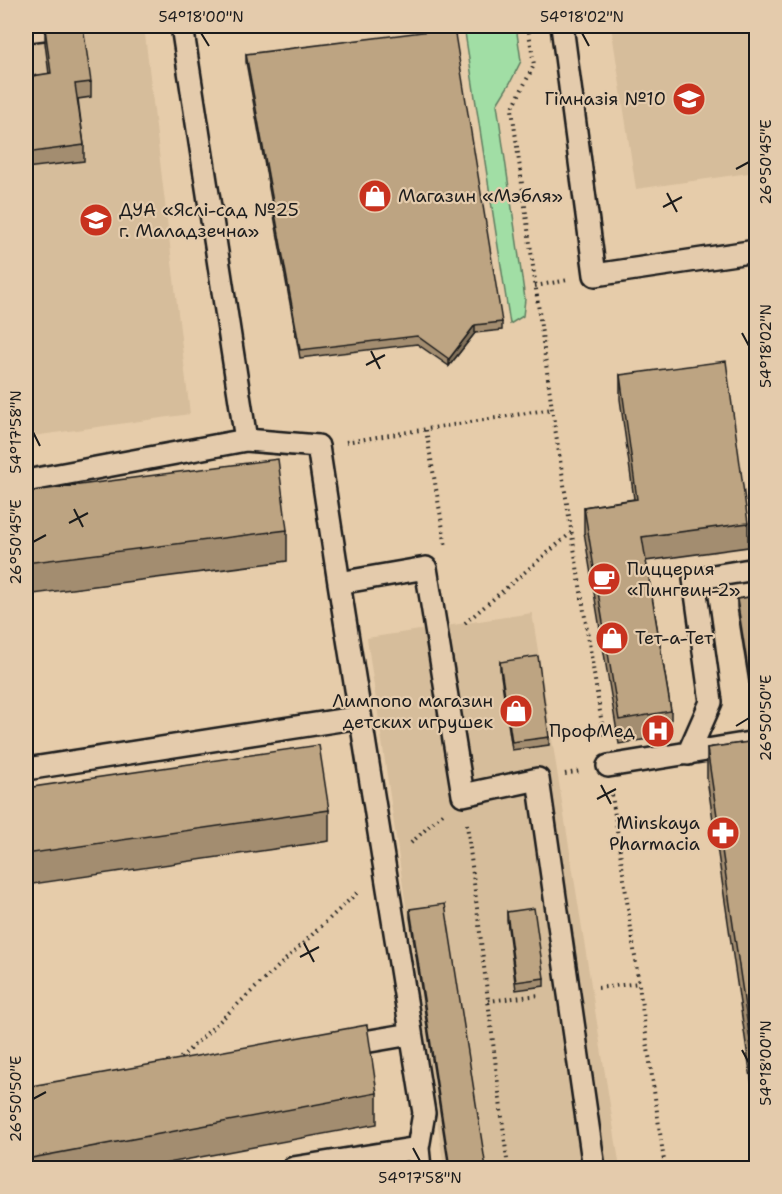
<svg xmlns="http://www.w3.org/2000/svg" width="782" height="1194" font-family="'Shantell Sans',sans-serif">
<style>
.built{fill:#d6bd9b}
.green{fill:#a1dea5;stroke:#5e7d60;stroke-width:1.5}
.lines{fill:none;stroke-linecap:round;stroke-linejoin:round}
.service-casing{stroke:#1c1c1c;stroke-width:26}
.path{stroke:#1c1c1c;stroke-width:4;stroke-dasharray:1.5 4.5;stroke-linecap:butt}
.service{stroke:#e4cbac;stroke-width:21}
.wall{fill:#a38d70;stroke:#1c1c1c;stroke-width:1.5}
.shaded-wall{fill:#84735b;stroke:#1c1c1c;stroke-width:1.5}
.building{fill:#bda482;stroke:#1c1c1c;stroke-width:1.5}
.ticks{fill:none;stroke:#1c1c1c;stroke-width:2}
.labels{text-anchor:middle;stroke-width:4.5;stroke-linejoin:round;paint-order:stroke}
.poi-label{font-size:18px;fill:#1c1c1c;stroke:#e4cbac;text-anchor:end}
.neatline{fill:none;stroke:#1c1c1c;stroke-width:2}
.ticks-label{font-size:15px;text-anchor:middle;fill:#1c1c1c}
</style>
<rect width="100%" height="100%" fill="#e6ccaa"/>
<filter id="ink" filterUnits="userSpaceOnUse"><feTurbulence type="fractalNoise" baseFrequency=".0167" numOctaves="2"/><feDisplacementMap in="SourceGraphic" scale="12" xChannelSelector="R" yChannelSelector="G"/><feConvolveMatrix kernelMatrix="1 2 1 2 8 2 1 2 1" color-interpolation-filters="sRGB"/></filter>
<g filter="url(#ink)">
<path class="built" d="M26 26H144L190 414 26 437Z
M611 26H756V172L636 189Z
M532 613 620 1168H444L367 638Z"/>
<path class="green" d="M464 26H516L521 61 510 83 497 104 525 299 523 316 510 324Z"/>
<g class="lines">
<g class="service-casing">
<path id="service" d="M182 26 246 440
M562 26 595 275 756 251
M26 31 67 26
M26 481 246 440 318 446 339 583 424 1113 418 1148 420 1168
M339 583 426 568 463 795 538 779 594 1168
M688 754 711 702 694 579 756 569
M608 766 756 742
M26 769 360 717
M341 1046 411 1034
M293 1168 418 1148"/>
</g>
<path class="path" d="M528 26 534 65 512 109 552 409 604 737
M535 286 568 280
M426 430 446 547
M346 442 552 409
M465 623 572 532
M565 774 581 771
M612 795 665 1168
M467 824 508 1168
M411 843 443 813
M598 988 639 983
M488 1001 540 995
M176 1062 359 891"/>
<use href="#service" class="service"/>
</g>
<path class="wall" d="M45 28 91 82V97L78 99 84 145V161L26 168V77L49 74 45 43Z
M246 54 502 322V330L475 333 449 366 417 344 300 358 246 62Z
M620 375 748 523V547L646 561 671 711V735L619 744 584 532V507L634 499 620 399Z
M26 492 287 530V561L26 595Z
M756 596V682L749 683 737 607V599Z
M500 662 549 737V745L512 750 500 669Z
M756 741V1112L707 779V748Z
M26 788 329 810V841L26 885Z
M410 909 486 1168H449L410 917Z
M507 912 544 978V986L516 990 507 920Z
M26 1087 377 1093V1124L142 1168H26Z"/>
<path class="shaded-wall" d="M475 325V333L449 366V359Z"/>
<path class="building" d="M62 26H83L91 82 75 84 84 145 26 153V77L51 73 45 28Z
M454 28 502 322 475 325 449 359 417 336 300 350 246 54Z
M726 361 748 523 642 537 671 711 619 720 584 507 637 499 620 375Z
M278 459 287 530 26 563V492Z
M756 596V674L749 675 737 599Z
M538 656 549 737 512 742 500 662Z
M756 741V1081L707 748Z
M319 745 329 810 26 854V788Z
M445 904 486 1168H450L410 909Z
M534 908 544 978 516 982 507 912Z
M367 1025 377 1093 26 1159V1087Z"/>
</g>
<path class="ticks" d="M201 33 209 46M582 33 589 46M736 169 749 162M667 193 677 212M663 207 682 197M742 333 749 346M371 351 380 369M366 365 385 355M33 432 40 446M74 509 83 527M69 523 88 513M33 542 46 535M736 726 749 718M601 785 611 804M597 799 616 789M304 943 314 962M300 957 319 947M742 1050 749 1063M33 1099 46 1092M413 1148 420 1161"/>
<defs>
<g id="school-disc" transform="scale(1.725)"><circle r="9.5" fill="#c8321e" stroke="#e4cbac"/><path d="M0-5L7-2L0 1L-7-2ZM-4 1L0 2.5L4 1V4Q0 6-4 4Z" fill="#fff"/></g>
<g id="shop-disc" transform="scale(1.725)"><circle r="9.5" fill="#c8321e" stroke="#e4cbac"/><path d="M-5-2.5h2.3a2.7 3.5 0 0 1 5.4 0H5L5.5 6h-11ZM-1.5-2.5h3a1.5 2.3 0 0 0-3 0Z" fill="#fff"/></g>
<g id="cafe-disc" transform="scale(1.725)"><circle r="9.5" fill="#c8321e" stroke="#e4cbac"/><path d="M-5.5-4.5H6V0H3Q3 3.5 0 3.5H-2.5Q-5.5 3.5-5.5 0ZM3-3.2v2h1.7v-2ZM-6 4.5H4V6H-6Z" fill="#fff"/></g>
<g id="hospital-disc" transform="scale(1.725)"><circle r="9.5" fill="#c8321e" stroke="#e4cbac"/><path d="M-5-5h3v3.5h4V-5h3V5h-3V1.5h-4V5h-3Z" fill="#fff"/></g>
<g id="pharmacy-disc" transform="scale(1.725)"><circle r="9.5" fill="#c8321e" stroke="#e4cbac"/><path d="M-2-6h4v4h4v4h-4v4h-4v-4h-4v-4h4Z" fill="#fff"/></g>
</defs>
<g fill-rule="evenodd">
<use href="#school-disc" x="689" y="99"/>
<use href="#shop-disc" x="375" y="196"/>
<use href="#school-disc" x="96" y="220"/>
<use href="#cafe-disc" x="604" y="579"/>
<use href="#shop-disc" x="612" y="638"/>
<use href="#shop-disc" x="516" y="711"/>
<use href="#hospital-disc" x="658" y="731"/>
<use href="#pharmacy-disc" x="723" y="833"/>
</g>
<g class="labels">
<g class="poi-label">
<text x="666" y="105">Гімназія №10</text>
<text x="398" y="202" text-anchor="start">Магазин «Мэбля»</text>
<text x="119" y="216" text-anchor="start">ДУА «Яслі-сад №25<tspan x="119" dy="21">г. Маладзечна»</tspan></text>
<text x="627" y="575" text-anchor="start">Пиццерия<tspan x="627" dy="21">«Пингвин-2»</tspan></text>
<text x="635" y="644" text-anchor="start">Тет-а-Тет</text>
<text x="493" y="707">Лимпопо магазин<tspan x="493" dy="21">детских игрушек</tspan></text>
<text x="635" y="737">ПрофМед</text>
<text x="700" y="829">Minskaya<tspan x="700" dy="21">Pharmacia</tspan></text>
</g>
</g>
<rect width="782" height="1194" fill="none" stroke="#e4cbac" stroke-width="66"/>
<rect x="33" y="33" width="716" height="1128" class="neatline"/>
<g class="ticks-label">
<text x="201" y="22">54°18'00"N</text>
<text x="582" y="22">54°18'02"N</text>
<text transform="translate(766 162) rotate(-90)" y="5">26°50'45"E</text>
<text transform="translate(766 346) rotate(-90)" y="5">54°18'02"N</text>
<text transform="translate(16 432) rotate(-90)" y="5">54°17'58"N</text>
<text transform="translate(16 542) rotate(-90)" y="5">26°50'45"E</text>
<text transform="translate(766 718) rotate(-90)" y="5">26°50'50"E</text>
<text transform="translate(766 1063) rotate(-90)" y="5">54°18'00"N</text>
<text transform="translate(16 1099) rotate(-90)" y="5">26°50'50"E</text>
<text x="420" y="1183">54°17'58"N</text>
</g>
</svg>
